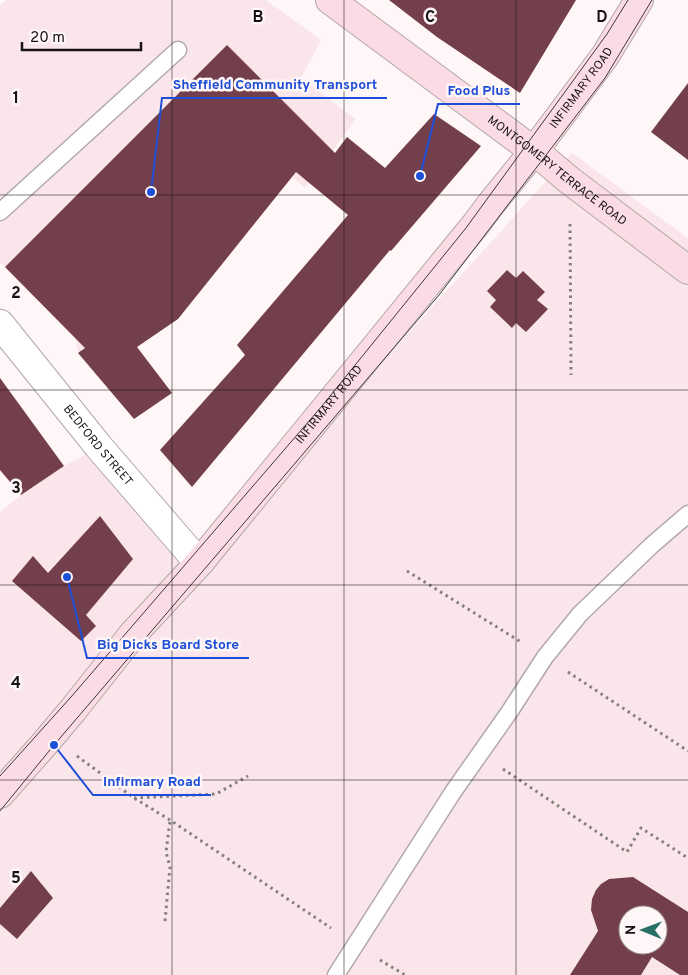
<svg xmlns="http://www.w3.org/2000/svg" width="688" height="975" font-family="Overpass,sans-serif">
<style>
.built{fill:#fae6ea;fill-rule:evenodd}
.building{fill:#743f4c;fill-rule:evenodd}
.lines{fill:none;stroke-linecap:round;stroke-linejoin:round}
.lane-casing{stroke:#b3a8aa;stroke-width:19}
.street-casing{stroke:#b3a8aa;stroke-width:30}
.secondary-casing{stroke:#b3a8aa;stroke-width:30}
.path{stroke:#847e7f;stroke-width:3;stroke-dasharray:2.5 4;stroke-linecap:butt}
.lane{stroke:#fff;stroke-width:16}
.street{stroke:#fff;stroke-width:28}
.secondary{stroke:#fcdce4;stroke-width:28}
.tram{stroke:#3d3839;stroke-width:1}
.grid{fill:none;stroke:#171314;stroke-width:1;stroke-opacity:0.55}
.labels{text-anchor:middle;stroke-width:5;stroke-linejoin:round;paint-order:stroke}
.street-label{font-size:12px;fill:#171314;stroke:#fff6f7}
.grid-label{font-size:16px;text-anchor:middle;font-weight:bold;fill:#171314;stroke:#fff6f7;stroke-width:5;stroke-linejoin:round;paint-order:stroke}
.leader{fill:none;stroke:#1d4ed8;stroke-width:2}
.callout-dot{fill:#1d4ed8;stroke:#fff6f7;stroke-width:2}
.callout-label{font-size:14px;text-anchor:middle;font-weight:bold;fill:#1d4ed8;stroke:#fff6f7;stroke-width:5;stroke-linejoin:round;paint-order:stroke}
</style>
<rect width="100%" height="100%" fill="#fff6f7"/>
<path class="built" d="M6 0H266L321 40 301 78 356 119 305 188 271 159 121 318 78 353 75 338 0 262V5Z
M572 153 688 238V975H0V512L21 495 64 466 99 447 200 562ZM628 915H658V945H628Z"/>
<path class="building" d="M389 0H576L520 93 437 37Z
M227 45 335 153 347 137 385 168 434 114 481 146 391 251 390 250 192 487 160 450 245 355 237 345 348 215 296 172 178 319 137 347 172 393 134 419 78 353 85 348 5 267Z
M688 83V160L651 132Z
M507 270 516 278 523 271 545 292 537 300 548 309 526 332 516 323 512 328 490 307 496 300 487 291Z
M0 378 64 466 21 495 0 470Z
M100 516 133 559 86 615 96 626 81 641 12 581 33 556 48 573Z
M31 871 53 898 17 939 0 924V908Z
M633 877 688 912V975H680L652 957 641 975H570L598 931 591 910 592 899 596 890 601 884 609 879ZM628 915H658V945H628Z"/>
<g class="lines">
<g class="lane-casing">
<path id="lane" d="M0 212 178 50
M336 975 453 792 510 711 545 657 580 614 652 545 688 514"/>
</g>
<g class="street-casing">
<g id="street">
<path id="s1" d="M0 324 99 447 193 556 200 562"/>
</g>
</g>
<g class="secondary-casing">
<g id="secondary">
<path id="s2" d="M330 0 543 158 569 180 688 270"/>
<path id="s3" d="M0 794 46 742 73 710 133 634 200 562 476 224 491 204 534 151 605 56 639 0"/>
</g>
</g>
<path class="path" d="M570 224 571 375
M407 571 521 642
M568 672 688 751
M77 756 134 798 170 820 331 928
M503 769 627 852 641 828 688 858
M134 798 216 794 248 776
M165 921 170 867 166 852 170 821
M380 960 405 975"/>
<use href="#lane" class="lane"/>
<use href="#street" class="street"/>
<use href="#secondary" class="secondary"/>
<path class="tram" d="M0 776 71 697 322 406 466 228 607 34 628 0
M0 811 54 745 439 295 605 78 652 0"/>
</g>
<path class="grid" d="M172 0V975M344 0V975M516 0V975M0 195H688M0 390H688M0 585H688M0 780H688"/>
<g class="labels">
<g class="street-label">
<text dy="4" stroke="none"><textPath href="#s3" startOffset="915">INFIRMARY ROAD</textPath></text>
<text dy="4" stroke="none"><textPath href="#s2" startOffset="284">MONTGOMERY TERRACE ROAD</textPath></text>
<text dy="4" stroke="none"><textPath href="#s3" startOffset="510">INFIRMARY ROAD</textPath></text>
<text dy="4" stroke="none"><textPath href="#s1" startOffset="156">BEDFORD STREET</textPath></text>
</g>
</g>
<g class="grid-label">
<text x="258" y="22">B</text>
<text x="430" y="22">C</text>
<text x="602" y="22">D</text>
<text x="16" y="103">1</text>
<text x="16" y="298">2</text>
<text x="16" y="493">3</text>
<text x="16" y="688">4</text>
<text x="16" y="883">5</text>
</g>
<path class="leader" d="M151 192L162 98H387M420 176L438 104H520M67 577L87 658H249M54 745L93 795H211"/>
<g class="callout-dot">
<circle cx="151" cy="192" r="5"/>
<circle cx="420" cy="176" r="5"/>
<circle cx="67" cy="577" r="5"/>
<circle cx="54" cy="745" r="5"/>
</g>
<g class="callout-label">
<text x="275" y="89">Sheffield Community Transport</text>
<text x="479" y="95">Food Plus</text>
<text x="168" y="649">Big Dicks Board Store</text>
<text x="152" y="786">Infirmary Road</text>
</g>
<g transform="translate(643 930) rotate(271)"><circle r="24" fill="#fff6f7" stroke="#a29b9c"/>
<path d="M0-4L9 19L0 12L-9 19Z" fill="#276f67"/>
<text y="-8" font-size="14" font-weight="bold" text-anchor="middle" fill="#171314">N</text>
</g>
<path d="M22 42v8h119v-8" fill="none" stroke="#171314" stroke-width="2.5"/>
<text x="30" y="42" font-size="15" fill="#171314" stroke="#fff6f7" stroke-width="4" paint-order="stroke">20 m</text>
</svg>
